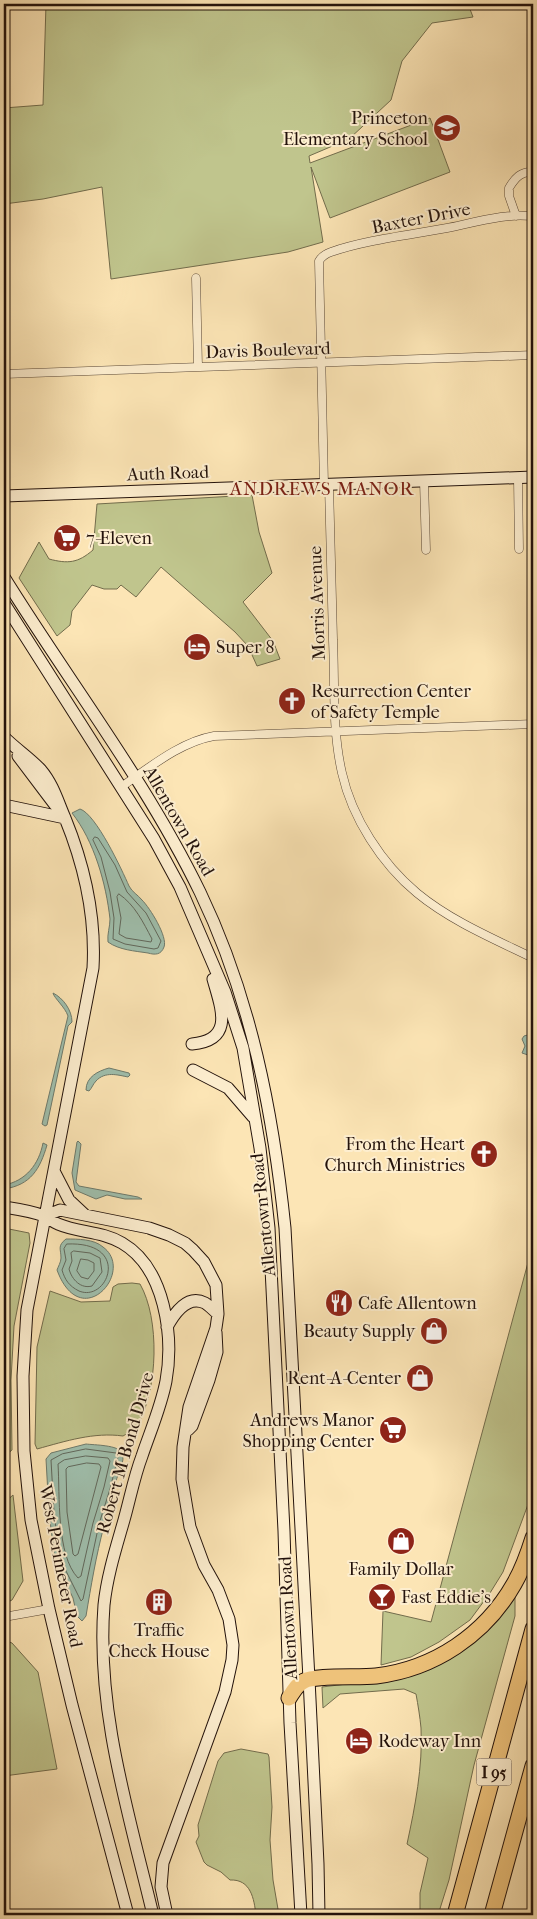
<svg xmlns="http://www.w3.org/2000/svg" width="537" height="1919" font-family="'IM FELL French Canon',serif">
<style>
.green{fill:#c0c58d;stroke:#726c4c}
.water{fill:#9fbfad;stroke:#6d7a6c}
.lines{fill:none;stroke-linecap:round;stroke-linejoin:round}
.shore{stroke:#61685c;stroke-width:1}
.street-casing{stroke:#594736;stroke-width:9}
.secondary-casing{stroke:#23120b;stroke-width:13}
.highway-casing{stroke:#23120b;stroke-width:17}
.street{stroke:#fdeecf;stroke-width:8}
.secondary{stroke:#fdeecf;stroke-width:11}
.highway{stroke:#eec27a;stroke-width:15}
.labels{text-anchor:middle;stroke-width:4;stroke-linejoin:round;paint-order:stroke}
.shield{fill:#fdeecf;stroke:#645446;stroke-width:1}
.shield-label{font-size:16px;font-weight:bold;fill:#23120b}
.poi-label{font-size:18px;fill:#23120b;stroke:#fdeecf;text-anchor:start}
.street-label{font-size:18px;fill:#23120b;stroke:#fdeecf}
.neighbourhood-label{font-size:19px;letter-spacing:1px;fill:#7a1f14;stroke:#fdeecf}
</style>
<rect width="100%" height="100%" fill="#fce5b5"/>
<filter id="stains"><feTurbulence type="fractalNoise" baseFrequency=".004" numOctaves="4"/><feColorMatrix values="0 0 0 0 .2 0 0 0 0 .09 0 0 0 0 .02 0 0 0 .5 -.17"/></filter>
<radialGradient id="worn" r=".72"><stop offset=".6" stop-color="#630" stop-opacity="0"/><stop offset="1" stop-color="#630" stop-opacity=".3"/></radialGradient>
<path class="green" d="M46 4H468L473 17 432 23 402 61 391 100 349 139 309 156 310 163 430 118 450 172 330 218 311 167 323 242 288 252 111 279 102 187 43 199 4 204V108L43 105Z
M252 495 259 532 272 573 243 602 273 641 280 659 257 666 248 646 235 632 161 567 136 597 121 585 117 589H104L92 585 72 611 70 625 57 636 19 578 39 542 49 559C68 564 78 563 93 550L97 504Z
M4 1228 29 1233 30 1243 14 1326 11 1380 12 1450 6 1455 4 1454Z
M533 1244V1491L503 1572 490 1593 470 1620 439 1642 411 1657 381 1665 383 1611 431 1622Z
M132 1283 140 1284C160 1319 158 1389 138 1424 136 1429 128 1433 123 1436 94 1432 66 1441 37 1449L35 1444 37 1347 50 1291 81 1302 110 1301 113 1287 118 1284Z
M13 1495 23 1581 12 1600 4 1604V1503Z
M515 1595V1616L474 1765 449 1880 438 1915H420V1893L428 1858 407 1844C415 1807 423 1766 421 1728 420 1717 418 1705 416 1694L404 1689 340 1694 323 1708 322 1687 355 1683 418 1671Z
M4 1640 12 1643 38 1672 57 1769 4 1776Z
M241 1749 268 1754 269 1757 272 1807 270 1840 273 1880 279 1915H256C254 1899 251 1879 230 1880L221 1872 207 1865 204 1862 196 1842 199 1836 198 1825 218 1761 224 1753Z"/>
<path class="water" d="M80 809C96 814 122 870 129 886 132 892 138 895 142 900 150 908 168 937 164 947 161 955 155 955 148 953 135 951 119 950 108 942 107 934 110 927 110 919 106 883 94 841 72 813Z
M53 993C63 998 72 1010 72 1022L68 1026 47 1125 45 1126 42 1124 68 1016C65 1007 54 998 53 993Z
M531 1034 533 1035V1048H531L528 1055 522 1053 525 1046 522 1039 524 1036Z
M109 1068 129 1073 130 1075 128 1077C118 1075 105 1071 96 1081 93 1084 92 1088 89 1091L86 1090C86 1077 98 1071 109 1068Z
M78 1141 81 1144 76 1182 79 1186 138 1197 142 1199H125L107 1195 96 1199 75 1190 72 1173 77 1142Z
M43 1143 47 1145C40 1169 31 1185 4 1189V1185C26 1181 39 1164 43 1143Z
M66 1239C78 1239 94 1239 103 1247 136 1271 81 1335 57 1270 58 1267 61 1262 61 1258 61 1249 57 1246 66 1239Z
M86 1444C94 1445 119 1445 122 1453 126 1461 117 1474 116 1482 114 1497 107 1511 104 1526 96 1556 91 1586 86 1616L82 1621 77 1616 73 1598 55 1560 49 1513 46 1459 51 1453Z"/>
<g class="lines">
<path class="shore" d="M95 837 98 838 115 865 127 892 146 913 161 941 158 948 154 949 125 944 113 939 114 918 110 892 101 857 93 840Z
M119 894C135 905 143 922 152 939L151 942 126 938 119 934 121 918 117 897Z
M67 1244C132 1241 108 1303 79 1291 69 1286 65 1280 62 1270L66 1260 64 1249Z
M74 1251 90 1253 100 1258 102 1272 92 1286C81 1289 72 1280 69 1269L72 1261 71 1253Z
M81 1259 88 1260 94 1263V1271L88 1279 81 1277 77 1271Z
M86 1449 116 1453 118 1457 110 1489 99 1524 83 1599 81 1601 60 1559 54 1513 51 1460 62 1454Z
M86 1456 108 1458 110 1461 104 1487 93 1523 81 1576 78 1578C56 1555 60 1495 58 1464L64 1460Z
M87 1463 99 1464 101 1467 78 1554 75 1556 73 1554 67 1512 66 1469 68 1467Z"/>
<g class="street-casing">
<path id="street" d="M516 216 509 196V188C515 178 521 171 533 172
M196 278 198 367
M4 374 533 355
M518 478 519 549
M424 481 426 550
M324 485 319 261C322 256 325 254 331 252 365 240 410 235 447 228 468 224 514 211 533 217
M329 485C330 536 332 588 333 640 335 684 332 730 342 773 352 818 382 864 417 893 451 921 494 939 533 958
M121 787C149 768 180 742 214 736L533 724
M4 1617 49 1609"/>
</g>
<g class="secondary-casing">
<path id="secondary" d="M4 496 533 477
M4 577C69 682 146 781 200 892 251 998 273 1112 285 1228L309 1679 318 1864 319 1915
M4 603 154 839 180 887 225 992 243 1048 260 1148 269 1228 284 1531 290 1723 301 1915
M4 737C16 749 30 758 41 770 53 784 58 802 65 818 85 867 96 915 93 968L27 1310 23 1376 24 1451 31 1520 49 1609 72 1705 128 1915
M18 756 55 805
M4 805 65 818
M192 1044C235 1040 221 1008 213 979
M193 1070 228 1088 253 1117
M54 1171 69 1200 85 1215
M4 1207C17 1209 32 1211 44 1216 49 1218 53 1222 58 1224 79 1233 102 1231 122 1243 165 1268 174 1336 166 1381 161 1407 150 1432 142 1456 134 1477 130 1499 124 1520 116 1548 107 1576 104 1605 96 1710 129 1814 153 1915
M45 1216 60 1210 149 1228 169 1235 185 1243 193 1250 204 1262 216 1285 218 1314 216 1328 189 1407 183 1447 182 1479 190 1527 204 1565 218 1590 229 1619 233 1645 232 1660 225 1692 163 1863 161 1887 167 1915
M167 1327C174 1314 187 1294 205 1303 210 1306 214 1311 218 1314
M188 1430 192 1426 209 1380 217 1352 216 1332"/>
</g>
<g class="highway-casing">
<path id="highway" d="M289 1698C293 1692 297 1684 304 1681 316 1675 360 1678 376 1676 434 1669 485 1635 514 1584 522 1570 528 1554 533 1538
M455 1915 533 1629
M492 1915 533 1766"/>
</g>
<use href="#street" class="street"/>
<use href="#secondary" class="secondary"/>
<use href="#highway" class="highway"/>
</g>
<defs>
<g id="school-disc" transform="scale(1.4375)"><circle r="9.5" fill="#8f2418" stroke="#fdeecf"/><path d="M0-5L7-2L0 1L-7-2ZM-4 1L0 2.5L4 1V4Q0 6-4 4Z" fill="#fff"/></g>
<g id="supermarket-disc" transform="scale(1.4375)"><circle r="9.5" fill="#8f2418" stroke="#fdeecf"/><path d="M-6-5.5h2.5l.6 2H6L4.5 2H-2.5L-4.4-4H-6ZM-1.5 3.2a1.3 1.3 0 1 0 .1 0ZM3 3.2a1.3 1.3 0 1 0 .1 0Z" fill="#fff"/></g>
<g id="hotel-disc" transform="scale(1.4375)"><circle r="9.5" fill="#8f2418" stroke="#fdeecf"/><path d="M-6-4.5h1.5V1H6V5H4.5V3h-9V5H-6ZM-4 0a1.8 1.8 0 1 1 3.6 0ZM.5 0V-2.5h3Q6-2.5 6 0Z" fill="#fff"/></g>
<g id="church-disc" transform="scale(1.4375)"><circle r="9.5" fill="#8f2418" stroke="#fdeecf"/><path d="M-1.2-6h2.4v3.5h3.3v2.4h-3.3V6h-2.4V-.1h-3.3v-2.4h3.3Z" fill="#fff"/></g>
<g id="restaurant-disc" transform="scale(1.4375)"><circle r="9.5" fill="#8f2418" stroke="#fdeecf"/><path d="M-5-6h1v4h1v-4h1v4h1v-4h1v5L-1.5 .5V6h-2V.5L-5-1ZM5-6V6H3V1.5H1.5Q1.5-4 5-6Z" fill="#fff"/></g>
<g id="shop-disc" transform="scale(1.4375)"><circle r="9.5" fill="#8f2418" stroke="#fdeecf"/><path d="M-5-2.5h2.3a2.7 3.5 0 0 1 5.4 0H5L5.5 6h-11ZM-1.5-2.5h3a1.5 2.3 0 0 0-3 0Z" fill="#fff"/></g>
<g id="bar-disc" transform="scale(1.4375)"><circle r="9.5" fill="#8f2418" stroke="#fdeecf"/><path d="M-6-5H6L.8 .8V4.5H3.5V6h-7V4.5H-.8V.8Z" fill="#fff"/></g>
<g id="building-disc" transform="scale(1.4375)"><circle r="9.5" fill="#8f2418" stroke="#fdeecf"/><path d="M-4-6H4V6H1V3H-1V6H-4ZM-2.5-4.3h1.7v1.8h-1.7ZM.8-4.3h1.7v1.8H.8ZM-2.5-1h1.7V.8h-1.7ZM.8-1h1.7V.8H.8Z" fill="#fff"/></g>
</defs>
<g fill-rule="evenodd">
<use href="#school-disc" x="447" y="128"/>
<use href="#supermarket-disc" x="67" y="538"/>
<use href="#hotel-disc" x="197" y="647"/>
<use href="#church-disc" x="292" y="701"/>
<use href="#church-disc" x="484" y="1154"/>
<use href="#restaurant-disc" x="339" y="1303"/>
<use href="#shop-disc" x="434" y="1331"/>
<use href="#shop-disc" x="420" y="1378"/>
<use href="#supermarket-disc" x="393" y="1430"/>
<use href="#shop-disc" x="401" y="1541"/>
<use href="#bar-disc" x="382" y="1597"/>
<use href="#building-disc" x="159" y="1602"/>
<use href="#hotel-disc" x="359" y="1741"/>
</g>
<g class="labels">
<rect class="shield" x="476.5" y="1758.5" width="35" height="27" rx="4"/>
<g class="shield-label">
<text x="494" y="1778">I 95</text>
</g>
<g class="poi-label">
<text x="428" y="124" text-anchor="end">Princeton<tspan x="428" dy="21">Elementary School</tspan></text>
<text x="86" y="544">7-Eleven</text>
<text x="216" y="653">Super 8</text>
<text x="311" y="697">Resurrection Center<tspan x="311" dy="21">of Safety Temple</tspan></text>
<text x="465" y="1150" text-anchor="end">From the Heart<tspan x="465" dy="21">Church Ministries</tspan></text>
<text x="358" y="1309">Cafe Allentown</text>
<text x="415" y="1337" text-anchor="end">Beauty Supply</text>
<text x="401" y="1384" text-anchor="end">Rent-A-Center</text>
<text x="374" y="1426" text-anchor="end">Andrews Manor<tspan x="374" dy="21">Shopping Center</tspan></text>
<text x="401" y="1575" text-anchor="middle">Family Dollar</text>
<text x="401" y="1603">Fast Eddie's</text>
<text x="159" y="1636" text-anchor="middle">Traffic<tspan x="159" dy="21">Check House</tspan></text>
<text x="378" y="1747">Rodeway Inn</text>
</g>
<g class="street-label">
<text transform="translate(421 218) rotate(-11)" y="6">Baxter Drive</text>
<text transform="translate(268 350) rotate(-2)" y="6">Davis Boulevard</text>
<text transform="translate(168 473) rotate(-2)" y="6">Auth Road</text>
<text transform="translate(317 603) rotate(-92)" y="6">Morris Avenue</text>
<text transform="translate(179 821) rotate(60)" y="6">Allentown Road</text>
<text transform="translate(263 1215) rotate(-96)" y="6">Allentown Road</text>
<text transform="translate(125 1453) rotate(-74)" y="6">Robert M Bond Drive</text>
<text transform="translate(61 1566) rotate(79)" y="6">West Perimeter Road</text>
<text transform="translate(288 1618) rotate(-93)" y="6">Allentown Road</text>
</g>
<g class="neighbourhood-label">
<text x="322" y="495">ANDREWS MANOR</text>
</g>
</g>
<rect width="537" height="1919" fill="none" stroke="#fce5b5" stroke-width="20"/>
<rect x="5" y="5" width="527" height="1909" fill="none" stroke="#23120b" stroke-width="2.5"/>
<rect x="10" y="10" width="517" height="1899" fill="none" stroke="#23120b"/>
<rect width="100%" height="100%" filter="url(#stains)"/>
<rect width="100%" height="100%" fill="url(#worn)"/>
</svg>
